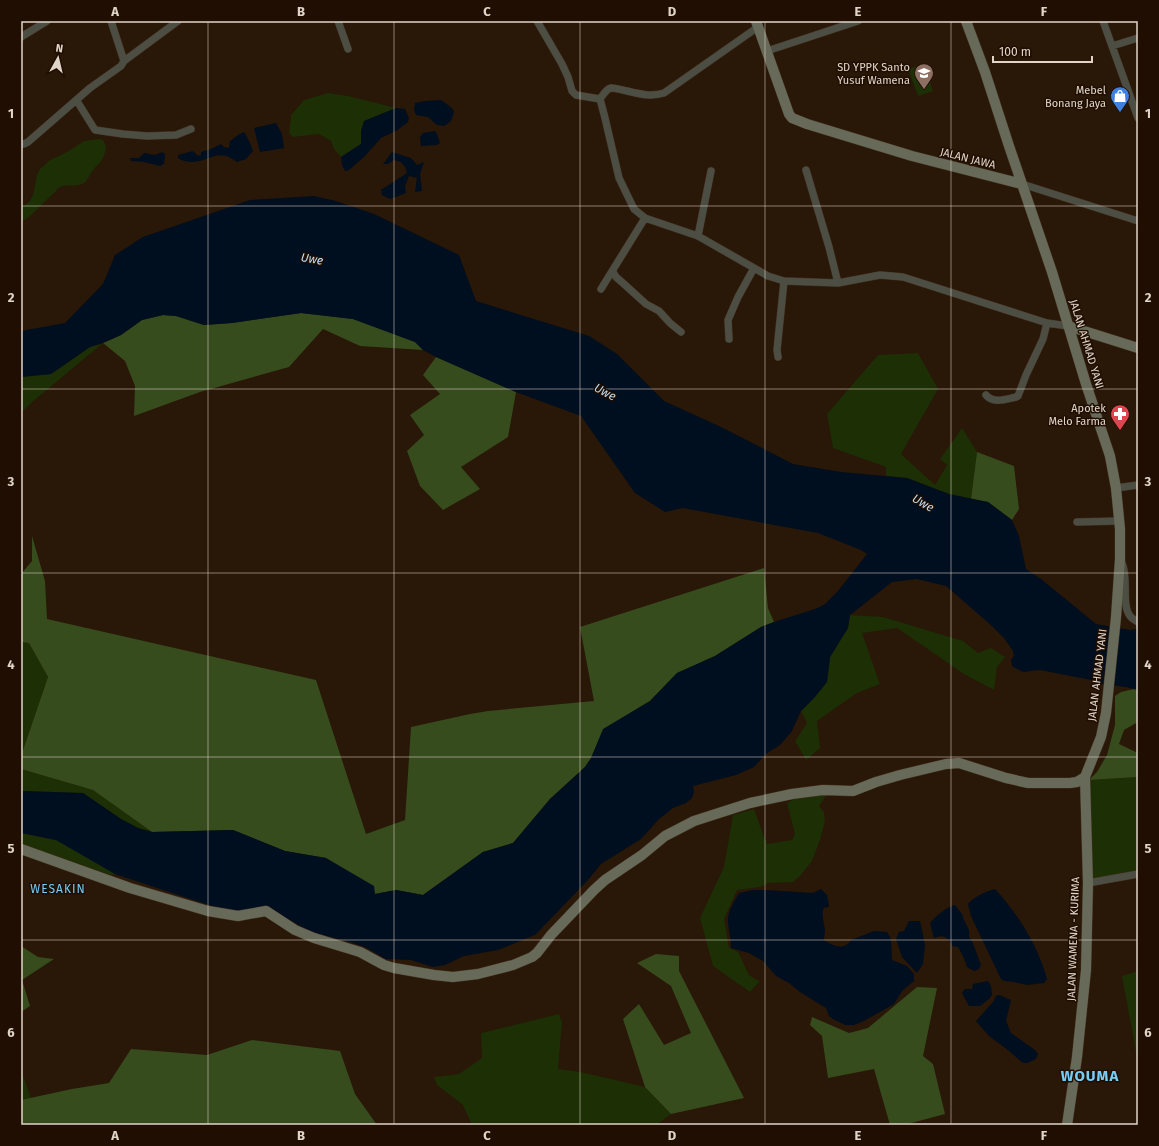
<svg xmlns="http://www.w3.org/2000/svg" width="1159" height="1146" font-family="'Fira Sans',sans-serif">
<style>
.green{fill:#1d2f04}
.forest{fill:#374c1d}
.water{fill:#000f1f}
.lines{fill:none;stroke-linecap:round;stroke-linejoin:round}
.street-casing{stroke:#433222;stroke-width:8}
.secondary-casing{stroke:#433222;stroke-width:11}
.street{stroke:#4c4e43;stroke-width:7}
.secondary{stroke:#686a59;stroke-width:10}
.grid{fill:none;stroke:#e1d5ca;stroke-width:1;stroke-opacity:0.55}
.labels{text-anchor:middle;stroke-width:3;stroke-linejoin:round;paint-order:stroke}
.poi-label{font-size:11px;fill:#e1d5ca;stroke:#1f0e01;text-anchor:end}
.street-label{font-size:11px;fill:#e1d5ca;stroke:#1f0e01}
.water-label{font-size:12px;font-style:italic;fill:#c0def3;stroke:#1f0e01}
.neighbourhood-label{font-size:12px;letter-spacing:1px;fill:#78ccf5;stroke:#1f0e01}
.district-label{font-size:15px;font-weight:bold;letter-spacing:1px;fill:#78ccf5;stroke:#1f0e01}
.neatline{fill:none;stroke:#e1d5ca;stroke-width:1.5}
.grid-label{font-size:13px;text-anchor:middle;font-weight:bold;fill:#e1d5ca}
</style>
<rect width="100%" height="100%" fill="#291707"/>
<path class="green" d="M924 64 933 91 918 96 908 69Z
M328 93 348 96 396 108 364 121 361 131V144L341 157 334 149 331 141 319 134 293 137 289 133 291 115 304 100Z
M99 139 103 140 106 146C105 150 105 155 103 158 101 163 96 166 93 170 90 174 88 180 84 183 75 189 61 181 56 191L29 217 21 222V208L30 201 33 195 37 175 40 169 50 160 67 152 84 141Z
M103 343 31 403 21 413V377L51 374 90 347Z
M918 353 938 389 901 454 935 485 947 465 940 459 962 428 977 452 971 499 949 494 907 478 886 476V467L833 448 827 414 878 355Z
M850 615 883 617 963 641 978 653 991 648 1005 657 997 667 994 690 964 674 897 628 862 633 880 684 857 693 817 721 820 748 806 760 795 741 807 723 801 711 814 698 827 682 830 657 848 628Z
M21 642 29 643 48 677 21 756Z
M21 769 93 790 152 832 138 828 121 819 83 793 21 791Z
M1138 777V870L1090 881 1089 780Z
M827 794 819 806 824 812 825 821 820 840 812 861 800 876 793 882 768 883 760 887 737 890 724 919 729 948 738 952 749 975 755 979 760 981 750 992 713 966 700 918 724 867 733 815 754 809 764 837 767 844 792 840 795 834 787 803 795 799Z
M21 833 56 840 118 869 115 874 111 875 21 844Z
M1138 971V1063L1122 976Z
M559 1014 562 1022 558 1069 581 1072 645 1087 671 1114 656 1125H472L463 1105 437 1085 434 1077 459 1074 482 1058 481 1033Z
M21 1070 31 1098 21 1100Z"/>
<path class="forest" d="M301 313 353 319 415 342 423 350 360 346 323 329 289 367 200 392 134 416 135 386 125 361 103 343 121 335 142 320 163 315 176 316 204 325 232 323Z
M436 357 516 392 508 437 461 467 480 489 443 510 420 486 407 451 424 435 410 415 440 394 423 375Z
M977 452 1014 466 1019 509 1012 520 988 502 971 499Z
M32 536 45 581 47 619 316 680 366 834 405 820 411 727 470 714 488 711 594 701 580 627 764 568 768 608 774 622 761 627 715 656 677 673 650 701 604 729 591 758 585 767 550 799 513 843 483 852 423 895 396 890 375 894 326 858 285 851 233 830 152 832 93 790 21 769V756L48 677 29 643 21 642V574L32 561Z
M1134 689 1138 690V722L1124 730 1119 744 1138 753V777L1089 780 1097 772 1107 755 1115 725V696L1121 692Z
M21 946 38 957 54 959 22 980 30 1006 21 1012Z
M656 954 679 956V971L744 1098 671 1114 645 1087 623 1019 639 1004 664 1045 691 1033 671 986 637 963Z
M917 987 937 988 923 1056 933 1064 945 1114 904 1125H890L874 1069 828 1078 822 1036 810 1025 812 1017 849 1033 868 1028Z
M252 1040 340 1051 355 1094 377 1125H21V1100L72 1089 109 1083 131 1049 207 1055Z"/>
<path class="water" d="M441 100 452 108 454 112 451 121 444 126 437 125 428 117 416 115 414 110 415 103 425 101Z
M396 108 405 109 409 118 408 122 396 131 381 138 365 156 349 170 345 171 342 165 341 157 361 144V131L364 121Z
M276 123 282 134 284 148 260 152 254 128Z
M435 131 437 134 440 143 437 145 421 146 420 137 423 133Z
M244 132C247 136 252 147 253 151L246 159 237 162C234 160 230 157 226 156 211 151 198 170 178 158V155L193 151 198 156 201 155V152L211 149 221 144 224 147 229 148 230 141 238 135Z
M162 152 165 154 164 164 160 166 144 162 131 161 130 158H139L144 153 155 155Z
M392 152 411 158 417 165 424 162 420 174 422 191 415 192 417 178 409 176 405 186 406 193 390 199 382 195 381 190 407 173 405 167 401 162 394 160 388 164H383Z
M314 196 336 201 374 214 459 255 476 301 589 336 617 354 664 401 721 427 793 464 841 472 907 478 949 494 988 502 1012 520 1019 536 1026 569 1041 579 1096 624 1130 630 1138 629V690L1126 687 1096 683 1091 680 1040 670C1035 670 1030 671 1025 672 1021 672 1016 668 1012 666L1011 660 1014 656 1013 651 1004 638 992 626 946 586 917 579 892 582 850 615 848 628 830 657 827 682 814 698 801 711 792 731 780 745 766 754 754 767 736 775 693 786 694 792 692 798 686 803 673 808 659 819 641 839 601 864 588 880 535 935 498 950 464 956 445 965 433 967 411 960 386 959 367 948 350 942 311 932 267 907 238 912 212 906 115 874 56 840 21 833V791L83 793 121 819 138 828 152 832 233 830 285 851 326 858 374 886 375 894 396 890 423 895 483 852 513 843 550 799 585 767 591 758 603 729 650 701 677 673 715 656 761 627 774 622 818 608 825 604 838 591 867 554 861 550 818 533 683 508 665 512 635 493 581 416 516 392 436 357 423 350 415 342 353 319 301 313 232 323 204 325 176 316 163 315 142 320 121 335 103 343 90 347 51 374 21 377V331L65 323 103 284 115 255 143 237 250 200Z
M821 889 827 895 829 906 826 908 824 907C821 914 824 923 825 930 825 934 824 936 824 940 833 946 844 951 851 940L874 931 887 932 891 939 892 960 907 966 914 974V981L902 991 894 1004 864 1021 854 1025H845L833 1019 829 1016 826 1008 800 992 789 983 776 976 763 961 749 953 731 948C731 939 729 931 728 923 727 912 734 902 739 893L753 890H766L813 893Z
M995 889C1018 914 1038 946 1047 979L1044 983 1027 985 1014 982 1004 981 1001 979 971 916 968 904C973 897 987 891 995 889Z
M955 905 962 914 964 920 969 930V937L972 941 981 965 979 969 974 971 967 967 963 956 958 947 952 946C948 937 944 934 934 938L930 923C936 916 946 907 955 905Z
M909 921H920L925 945 923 964 917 973 902 957 896 939 899 932 904 931Z
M988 981 991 986 992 995 989 999 980 1006H969L962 993 965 989H972L973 984Z
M999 995 1011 1000 1006 1021 1011 1033 1035 1050 1038 1054 1036 1059 1027 1063H1023L1008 1050 989 1036 976 1021 993 1002 996 996Z"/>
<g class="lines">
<g class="street-casing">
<path id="street" d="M111 21 124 61
M338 21 348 49
M537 21 562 64 568 77 572 91 576 95 600 99
M1103 21 1138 118
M21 37 47 21
M1112 46 1138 38
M767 51 858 21
M600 99 605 118 619 178 634 209 645 218 698 236 768 276 784 281 838 283 880 275 903 277 1047 323 1068 326
M600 99C603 95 606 89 611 88 616 88 622 90 627 91 640 94 651 97 664 93L758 27
M77 101 95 130 123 134 147 136 176 135 191 129
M21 144H24L28 142 90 88 121 66 124 61 178 21
M806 170 829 247 838 283
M1022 184 1138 221
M698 236 711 171
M613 272 616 277 624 284 646 304 659 311 670 323 681 332
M601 289 645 218
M729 339 728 320 738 297 754 268
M778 357 777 350 784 281
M986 395C993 404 1006 399 1016 397L1018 396 1026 375 1043 339 1047 323
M1116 488 1138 485
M1077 522 1119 521
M1122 563C1129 578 1121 604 1130 616 1132 619 1135 620 1138 622
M1088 883 1138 874"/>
</g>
<g class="secondary-casing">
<path id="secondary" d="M756 21 789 114 792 118 807 124 912 156 1022 184
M966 21 985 72 1009 146 1052 272 1086 384 1110 456 1116 488 1120 529V559L1116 617 1106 713 1101 737 1085 777 1088 883 1086 970 1077 1057 1067 1125
M1068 326 1138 348
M21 849 130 888 208 911 238 916 266 911 295 930 314 938 360 952 384 965 394 968 434 975 453 977 478 974 513 965 532 957 537 953 551 935 594 890 605 880 642 855 665 836 694 821 750 803 792 794 823 790 853 791 876 782 900 775 946 764 959 763 1006 778 1028 783H1070L1077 782 1085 777"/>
</g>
<use href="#street" class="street"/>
<use href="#secondary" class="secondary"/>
</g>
<path class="grid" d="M208 21V1125M394 21V1125M580 21V1125M765 21V1125M951 21V1125M21 206H1138M21 389H1138M21 573H1138M21 757H1138M21 940H1138"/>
<defs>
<g id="school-pin" transform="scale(1)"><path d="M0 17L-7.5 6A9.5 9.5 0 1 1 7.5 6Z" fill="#8d6e63" stroke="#1f0e01"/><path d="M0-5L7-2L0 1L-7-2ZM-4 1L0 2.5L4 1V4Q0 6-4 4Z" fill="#fff"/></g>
<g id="shop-pin" transform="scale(1)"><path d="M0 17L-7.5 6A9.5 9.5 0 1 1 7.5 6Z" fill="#3f7fe0" stroke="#1f0e01"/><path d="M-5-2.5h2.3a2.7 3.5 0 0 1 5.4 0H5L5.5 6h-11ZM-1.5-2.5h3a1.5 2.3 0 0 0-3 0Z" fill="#fff"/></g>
<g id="pharmacy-pin" transform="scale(1)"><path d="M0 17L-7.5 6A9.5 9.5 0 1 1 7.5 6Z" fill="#e0444e" stroke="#1f0e01"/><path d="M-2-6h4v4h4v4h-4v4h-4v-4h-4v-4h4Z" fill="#fff"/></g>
</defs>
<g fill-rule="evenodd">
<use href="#school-pin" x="924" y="73"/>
<use href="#shop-pin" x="1120" y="96"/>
<use href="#pharmacy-pin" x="1120" y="414"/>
</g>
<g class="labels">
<g class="poi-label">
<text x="910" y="71">SD YPPK Santo<tspan x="910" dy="13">Yusuf Wamena</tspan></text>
<text x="1106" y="94">Mebel<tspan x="1106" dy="13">Bonang Jaya</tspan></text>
<text x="1106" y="412">Apotek<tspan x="1106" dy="13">Melo Farma</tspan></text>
</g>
<g class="street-label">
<text transform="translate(968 158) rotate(14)" y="4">JALAN JAWA</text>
<text transform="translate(1087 344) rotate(73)" y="4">JALAN AHMAD YANI</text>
<text transform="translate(1097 675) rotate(-83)" y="4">JALAN AHMAD YANI</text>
<text transform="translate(1073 939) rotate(-88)" y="4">JALAN WAMENA - KURIMA</text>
</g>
<g class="water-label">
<text transform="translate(312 259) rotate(10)" y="4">Uwe</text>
<text transform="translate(605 392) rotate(28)" y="4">Uwe</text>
<text transform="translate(923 503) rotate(30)" y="4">Uwe</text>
</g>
<g class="neighbourhood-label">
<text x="58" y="893">WESAKIN</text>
</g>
<g class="district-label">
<text x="1090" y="1081">WOUMA</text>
</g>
</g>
<rect width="1159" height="1146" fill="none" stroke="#1f0e01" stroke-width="44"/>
<g transform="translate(58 58) rotate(8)" stroke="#1f0e01" stroke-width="3" paint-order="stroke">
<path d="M0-3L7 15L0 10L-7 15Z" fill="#e1d5ca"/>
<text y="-6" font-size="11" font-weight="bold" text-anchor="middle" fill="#e1d5ca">N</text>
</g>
<path d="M993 56v6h99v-6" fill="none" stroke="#e1d5ca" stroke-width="2"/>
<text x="999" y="56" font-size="12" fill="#e1d5ca" stroke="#1f0e01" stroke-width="3" paint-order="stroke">100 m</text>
<rect x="22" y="22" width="1115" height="1102" class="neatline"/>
<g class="grid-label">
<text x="115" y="16">A</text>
<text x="301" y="16">B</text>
<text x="487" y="16">C</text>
<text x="672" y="16">D</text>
<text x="858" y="16">E</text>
<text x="1044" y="16">F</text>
<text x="11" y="118">1</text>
<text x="1148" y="118">1</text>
<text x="11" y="302">2</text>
<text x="1148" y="302">2</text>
<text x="11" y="486">3</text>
<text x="1148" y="486">3</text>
<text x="11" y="669">4</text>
<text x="1148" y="669">4</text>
<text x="11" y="853">5</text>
<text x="1148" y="853">5</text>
<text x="11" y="1037">6</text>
<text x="1148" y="1037">6</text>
<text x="115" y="1140">A</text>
<text x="301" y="1140">B</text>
<text x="487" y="1140">C</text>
<text x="672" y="1140">D</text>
<text x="858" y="1140">E</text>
<text x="1044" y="1140">F</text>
</g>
</svg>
